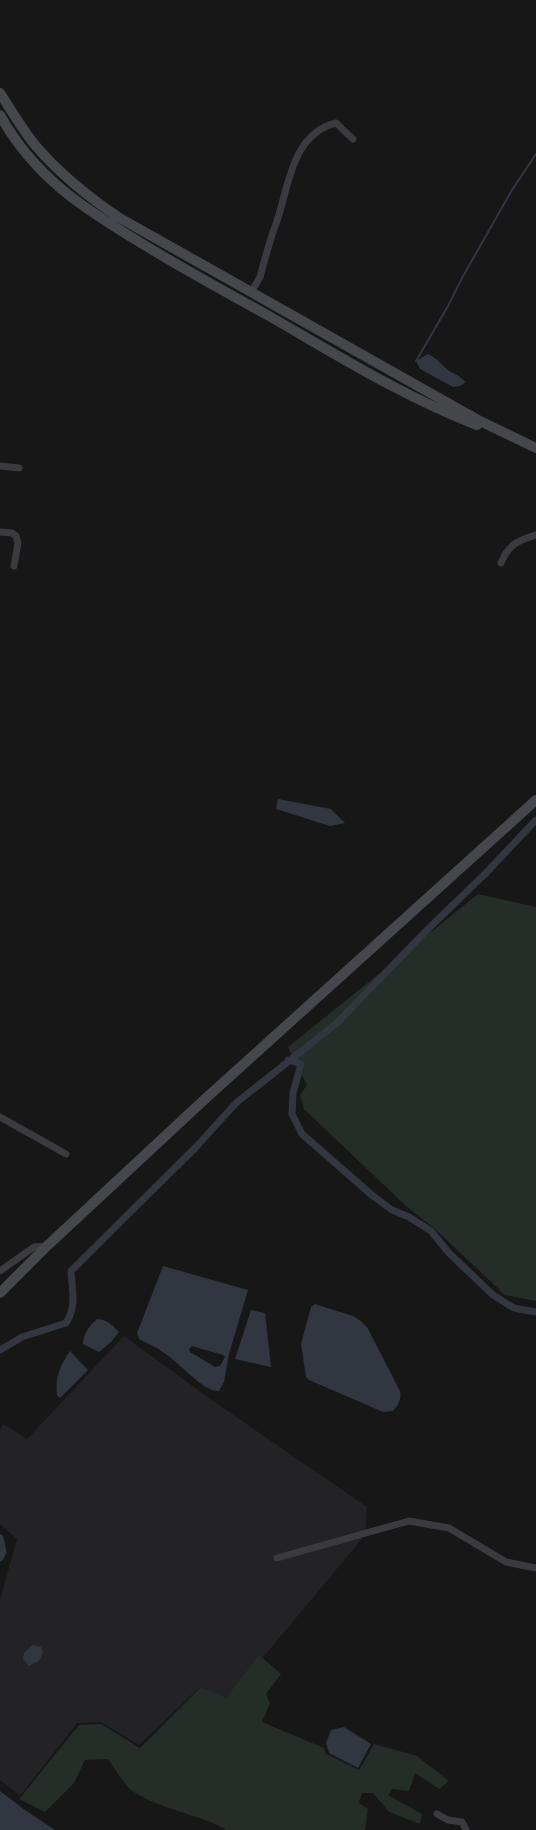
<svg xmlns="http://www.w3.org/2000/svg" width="536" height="1830" font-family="'Asap Condensed',sans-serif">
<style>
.built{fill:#232325}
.green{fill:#252d28}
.water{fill:#313640;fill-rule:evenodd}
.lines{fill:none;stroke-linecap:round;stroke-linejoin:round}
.stream{stroke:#313640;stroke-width:2}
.canal{stroke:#313640;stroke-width:7}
.minor{stroke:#3a3a3f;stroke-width:7}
.secondary{stroke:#46464d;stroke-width:10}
</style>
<rect width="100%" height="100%" fill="#171718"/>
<path class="built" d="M124 1336 216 1403 367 1507 365 1535 226 1702 199 1688 139 1745 101 1722 77 1723 20 1796 0 1780V1600L17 1539 0 1524V1430L3 1424 27 1439Z"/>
<path class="green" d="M478 894 536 907V1301L505 1295 435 1229 406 1206 304 1109 300 1095 307 1085 288 1047Z
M259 1655 281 1674 266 1694 270 1703 262 1722 324 1748 326 1754 359 1770 374 1744 417 1756 449 1781 439 1789 415 1773 409 1791 392 1789 388 1795 422 1814 420 1824 389 1812 373 1793H362L359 1803 368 1809 365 1830H227C198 1814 162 1810 134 1792 125 1787 115 1768 108 1759L85 1760 74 1783 45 1812 19 1799 79 1725 101 1724 140 1748 201 1687 226 1698Z"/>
<path class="water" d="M428 354C439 360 440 363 448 370 454 374 460 376 466 382L460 386 453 387 420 369 416 361Z
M278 799 331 809 345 823 330 826 276 809Z
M163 1266 248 1290 229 1354 224 1382 219 1391C204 1393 178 1361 164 1353 157 1347 148 1344 139 1339L137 1333ZM192 1346 223 1355 225 1357 220 1366 215 1367 190 1352 189 1349Z
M315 1304 353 1316 361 1321 367 1327 400 1391C402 1398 398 1406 393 1411L383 1412 309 1380 306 1377 301 1344 311 1307Z
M251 1310 265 1313 271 1367 235 1359Z
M97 1319C107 1320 112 1324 119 1332L112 1341 99 1352 83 1344C84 1333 89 1326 97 1319Z
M70 1351 88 1370 60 1398 57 1395C55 1378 60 1365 70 1351Z
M32 1645 41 1647 43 1652 39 1661 29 1666 23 1659 24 1653Z
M344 1727 371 1744 358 1768 329 1753 326 1743 331 1730Z
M0 1791 25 1810 55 1830H0Z"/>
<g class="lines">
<path class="stream" d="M416 361 448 306 462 278 512 190 536 154"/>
<path class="canal" d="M288 1060 301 1064 293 1093 292 1114 302 1134 373 1196 392 1210 409 1217 431 1231 449 1253 493 1295 514 1308 536 1312
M0 1350 22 1337 66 1323C77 1306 72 1290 71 1271L197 1146 236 1103 337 1023 427 930 485 874 536 820
M0 1538 3 1552 0 1558"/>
<path class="minor" d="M252 291 260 277C265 258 270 239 277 221 289 185 292 134 336 123L353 139
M0 466 19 468
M0 532 12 533 16 536 18 543 14 566
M501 563C508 545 518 540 536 535
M0 1117 66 1154
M0 1271 34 1247 47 1246
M277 1558 409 1521 449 1528 506 1562 536 1568
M437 1814 448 1820 462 1822 466 1830"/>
<path class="secondary" d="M0 93C11 110 22 129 35 145 59 173 87 196 118 217L480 421 536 448
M0 115C34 177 83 208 141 243 183 269 226 292 269 316 337 355 404 397 477 425
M0 1293 47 1246 205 1099 536 800"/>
</g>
</svg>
